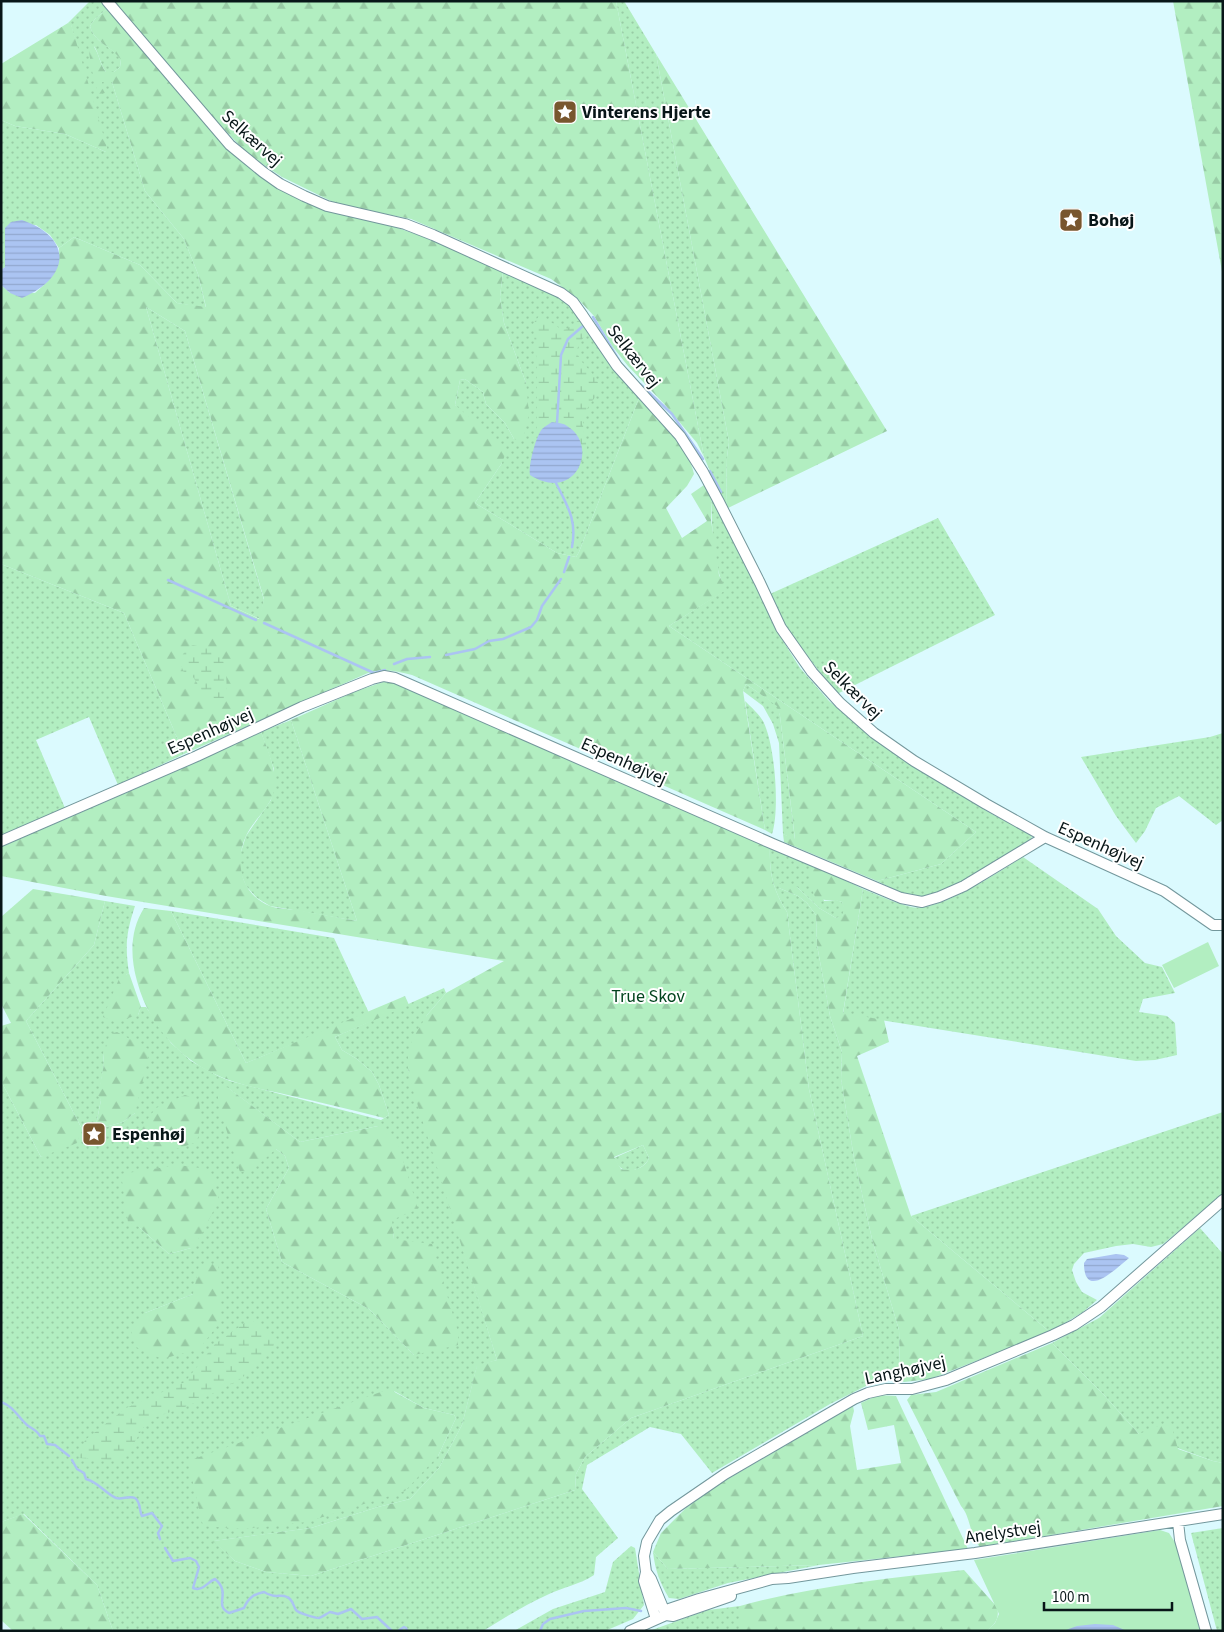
<svg xmlns="http://www.w3.org/2000/svg" width="1224" height="1632" font-family="'Source Sans 3',sans-serif">
<style>
.grass{fill:url(#grass-dots);fill-rule:evenodd}
.forest{fill:url(#forest-firs);fill-rule:evenodd}
.wetland{fill:url(#wetland-marsh)}
.park{fill:#b2eec1}
.water{fill:url(#water-rules)}
.lines{fill:none;stroke-linecap:round;stroke-linejoin:round}
.stream{stroke:#abc4f2;stroke-width:2.5}
.minor-casing{stroke:#73979c;stroke-width:12}
.minor{stroke:#fff;stroke-width:10}
.labels{text-anchor:middle;stroke-width:4;stroke-linejoin:round;paint-order:stroke}
.poi-label{font-size:18px;font-weight:bold;fill:#081618;stroke:#fff;text-anchor:start}
.street-label{font-size:18px;fill:#081618;stroke:#fff}
.park-label{font-size:18px;fill:#02441e;stroke:#fff}
</style>
<defs>
<pattern id="grass-dots" width="8" height="8" patternUnits="userSpaceOnUse" patternTransform="scale(1.25)"><rect width="8" height="8" fill="#b2eec1"/><path d="M2 2h.1M6 6h.1" fill="none" stroke="#98cba5" stroke-width="1.8" stroke-linecap="round"/></pattern>
<pattern id="forest-firs" width="22" height="20" patternUnits="userSpaceOnUse" patternTransform="scale(1.25)"><rect width="22" height="20" fill="#b2eec1"/><path d="M5 1l3.5 6h-7zM16 11l3.5 6h-7z" fill="#98cba5"/></pattern>
<pattern id="wetland-marsh" width="20" height="14" patternUnits="userSpaceOnUse" patternTransform="scale(1.25)"><rect width="20" height="14" fill="#b2eec1"/><path d="M1 5h8M5 5V1M11 12h8M15 12V8" fill="none" stroke="#98cba5"/></pattern>
<pattern id="water-rules" width="6" height="5" patternUnits="userSpaceOnUse" patternTransform="scale(1.25)"><rect width="6" height="5" fill="#abc4f2"/><path d="M0 2.5h6" fill="none" stroke="#92a8cf"/></pattern>
</defs>
<rect width="100%" height="100%" fill="#dbfafe"/>
<path class="grass" d="M90 1H103L108 8 95 19 90 26C95 44 111 45 121 59L120 67 114 72H106C100 64 99 54 94 46L102 82H112L145 191 184 239 198 274 206 308 177 303 140 265 74 237 59 248 50 235 36 225 5 228V267L1 270V120L15 126 65 134 106 152 71 25 68 23Z
M616 1H624L656 54 729 442 727 457 726 509 704 457Z
M568 99 571 101 574 110 577 112C579 118 575 122 569 124L551 118 559 103Z
M503 271C531 283 552 290 575 311L639 398 579 552 576 557 557 553 475 503 502 463 455 405 460 380 465 379 483 392 486 404 505 423 514 439 526 383 504 323 500 297Z
M146 307 185 331 264 600 260 619 231 606Z
M711 494 778 633 800 668 829 701 869 735 988 812 1030 834 1032 837C1025 849 943 896 928 897 910 899 893 889 877 881L941 864 976 832 669 626 725 590C712 561 712 526 711 494Z
M938 518 995 615 837 694 784 626 770 594Z
M1 564 124 613 184 754 118 785 89 717 36 740 65 808 1 835Z
M746 684 778 706 780 716 795 840 783 834 779 743 773 724 763 706 743 691Z
M745 701C751 707 759 714 763 721 775 744 780 810 772 834L765 830Z
M291 720 357 921 270 906 257 898 246 886 240 871V855L246 836 271 800 274 769 261 732Z
M1223 733V820L1216 825 1179 796 1156 808 1145 831 1136 843 1116 816 1081 757 1210 737Z
M770 847 812 864 824 901 836 900 842 902 845 909 842 917 836 918 819 908 797 887 779 888 798 896 807 903 816 915 817 945 830 1016 842 1052 841 1079 854 1158 872 1239 899 1330 900 1380H878L830 1404 712 1473 681 1434 650 1427 587 1465 582 1489 618 1538 596 1557 594 1575C579 1585 563 1587 547 1595 525 1605 504 1618 483 1631H113L97 1585 24 1514 1 1522V1081L41 1157 82 1129 26 1021 94 945 105 901 135 906C126 933 125 946 129 973L126 975 138 1015 141 1007H146L171 1043 191 1061 218 1076 230 1081 381 1120 389 1115 379 1085 372 1072 357 1059 342 1050 335 1037 444 988 446 993 427 1015 408 1069 497 1360 477 1366 462 1425 439 1468 410 1499 378 1507 311 1528 214 1541 235 1561 266 1572 311 1576 575 1490 576 1474 585 1457 631 1418 863 1336 809 1089 787 912C773 890 769 873 770 847ZM103 1053 135 1113 123 1122 95 1130 101 1100 99 1094 104 1064ZM228 1088 300 1142 378 1126 394 1239 414 1355 369 1309 282 1262 266 1209 289 1168 285 1156 276 1149ZM139 1227 191 1248 169 1254ZM193 1294 199 1349 145 1313ZM394 1391 424 1408 454 1415 456 1418 438 1456Z
M1023 857 1098 909 1116 936 1145 963 1162 967 1175 993 1143 999 1139 1012 1167 1016 1175 1023 1177 1055 1155 1060 1136 1061 843 1014 863 889C878 895 895 903 911 907 939 913 998 872 1023 857Z
M171 911 334 938 369 1013 246 1063Z
M1223 1112V1194L1163 1244 1151 1247 1133 1244 1116 1246 1084 1253 1074 1264 1072 1270 1076 1282 1082 1292 1097 1300 1083 1312 1050 1332 911 1216Z
M643 1145 649 1158C646 1167 630 1175 621 1168 618 1166 616 1161 614 1158Z
M1200 1228 1223 1254V1463L1213 1461 1139 1434 1103 1394 1052 1343 1099 1318Z
M1223 1528V1631H1217L1191 1533Z
M631 1546 635 1548 644 1605 633 1619 605 1631H514L553 1609 605 1592 613 1562Z
M653 1552 668 1569 819 1565 728 1583 679 1599 669 1598C660 1583 655 1570 653 1552Z
M740 1606V1631H649L708 1610Z"/>
<path class="forest" d="M113 1H616L704 457 697 443 666 406 628 366 612 346 594 316 576 297 551 279 411 219 337 204 282 177 249 155 219 124ZM568 99 572 103 571 109 577 115 576 121 569 124 552 118 559 103Z
M1173 1H1223V277Z
M108 8 224 143 282 188 421 236 503 271 500 297 504 323 526 383 529 414 523 439 520 441 514 439 505 423 486 404 483 392 465 379 460 380 455 405 499 442 506 452 502 463 475 503 557 553 576 557 579 552 639 398C657 418 689 447 694 474L687 486 666 508 682 538 707 521 691 494 704 485 711 494V520L719 575 726 590 669 626 976 832 941 864 877 881 784 842 783 834 795 839 780 716 777 706 746 684 743 691 765 830 412 675C396 671 384 668 368 673L184 754 124 613 1 564V285L10 293H35C52 278 60 271 59 248L74 237 140 265 177 303 206 307 198 274 184 239 145 191 112 82H102L105 93 98 94 91 67 88 42C100 49 98 62 106 72H114L120 67 121 60C111 45 95 44 90 26L95 19ZM146 307 185 331 264 599 259 619 231 606Z
M68 23 71 24 108 151 106 152 65 134 15 126 1 120V64Z
M656 54 887 431 726 509 727 457 729 442Z
M383 682H394L770 847C769 873 773 890 787 912L809 1089 863 1336 631 1418 585 1457 576 1474 575 1490 311 1576 266 1572 235 1561 213 1541 311 1528 378 1507 410 1499 439 1468 462 1425 477 1365 497 1360 412 1087 408 1069V1055L412 1040 427 1015 446 993 504 961 106 896 1 876V847L190 765 261 732C267 748 275 766 275 783 275 805 254 818 246 836 234 862 241 895 270 906 278 909 288 909 297 910 317 914 337 917 357 921L291 720 354 692ZM643 1145 649 1158C645 1169 631 1172 621 1169L614 1157Z
M812 864 863 889 843 1013 884 1020 889 1042 857 1056 911 1216 1050 1332 930 1379 904 1382 900 1380 899 1330 872 1239 854 1158 841 1079 842 1052 830 1016 817 945 816 915 807 903 798 896 779 888V884L781 883 797 887 819 908 836 918 842 916 844 909 842 902C833 899 825 901 816 899 810 886 809 878 812 864Z
M33 889 105 901 94 945 26 1021 82 1129 77 1143 41 1157 1 1081V1026L11 1023 1 1004V917Z
M144 908 171 911 246 1063 405 996 409 1005 335 1037 342 1050 357 1059 372 1072 379 1085 389 1115 384 1118C352 1110 320 1102 288 1095 268 1090 247 1087 229 1080 183 1064 149 1027 137 981 130 956 130 930 144 908Z
M129 973 141 1007 138 1015 115 1022 103 1017 119 979Z
M117 1032 150 1050 135 1113 123 1122 95 1130 101 1100 98 1095 104 1064 103 1053 110 1034Z
M227 1087 300 1142 378 1126 398 1144 418 1209 392 1220 394 1239 432 1244 458 1332V1345L414 1355 369 1309 282 1262 266 1209 289 1168 285 1156 276 1149 250 1172H240L218 1104V1091Z
M185 1095 199 1100 201 1122 197 1142 170 1151 143 1147 134 1137 156 1108Z
M178 1165 200 1168 212 1174 219 1200 201 1235 191 1248 169 1254 139 1227 128 1222 121 1174Z
M209 1263 218 1266 221 1282V1321L199 1349 162 1359 136 1347 131 1330 145 1313 193 1294 199 1266Z
M1052 1343 1103 1394 1139 1434 1170 1421 1178 1449 1213 1461 1223 1463V1506L980 1547C969 1535 971 1517 961 1506L907 1400 911 1395 936 1392Z
M389 1389 424 1408 454 1415 456 1418 438 1456 405 1491 307 1522 244 1529 203 1526 188 1461Z
M878 1395 896 1396 968 1549 819 1565 668 1569 653 1552 661 1533 686 1508 716 1486 853 1406 854 1411 850 1426 857 1470 901 1463 894 1425 868 1430 861 1403Z
M23 1514 97 1585 113 1631H13L1 1620V1522Z
M964 1570 997 1607C1000 1618 995 1624 987 1631H740V1606C813 1586 889 1578 964 1570Z"/>
<path class="wetland" d="M539 316 544 317 562 330 567 329 579 320 589 332C558 360 599 365 600 392 592 400 583 412 583 424 583 439 593 450 581 463L583 449 542 429 537 437V367L533 324Z
M193 645C201 647 213 648 219 654 227 661 230 695 221 703 218 706 213 704 210 703L193 677 183 671 180 659 187 648Z
M250 1319 279 1340 241 1379 190 1405 148 1420 123 1461 79 1458 85 1440 126 1408 185 1382 215 1344Z"/>
<path class="park" d="M1208 942 1219 966 1174 988 1162 965Z
M1160 1530 1169 1533 1176 1544 1200 1631H987L995 1623 999 1614 974 1560Z"/>
<path class="water" d="M22 220C74 238 70 278 22 298L10 293 1 285V270L5 267V228L11 222Z
M552 422C557 423 564 423 567 426 600 445 576 504 530 475 528 466 536 436 542 429 545 426 549 424 552 422Z
M1116 1254 1124 1255 1129 1258C1125 1262 1120 1265 1116 1269 1102 1280 1084 1292 1084 1263L1087 1259Z
M1095 1624 1113 1625 1127 1631H1063L1077 1626Z"/>
<g class="lines">
<path class="stream" d="M593 317 620 362
M640 384 672 414 703 459
M557 423 561 355 568 339 583 326
M710 471 721 492
M556 483C568 507 577 520 572 547
M564 572 569 557
M168 580 256 620
M264 623 374 673 385 670
M446 655 475 649 489 641 503 639 531 627 537 620 542 606 561 579
M394 664 407 659 430 657
M1 1402C13 1406 18 1417 27 1425 32 1429 37 1430 40 1436H44L47 1444 55 1445 69 1456
M72 1460 77 1469 84 1473 86 1479C98 1482 105 1493 116 1498 122 1500 129 1495 135 1498 141 1502 139 1511 142 1516L152 1513 162 1526 158 1533 160 1539
M165 1548 173 1561 190 1558 196 1561 199 1567 193 1588C203 1592 207 1582 215 1579 232 1593 213 1605 229 1613L244 1608C248 1598 254 1594 264 1592 277 1600 279 1593 287 1597 293 1599 293 1606 296 1610 298 1613 315 1618 319 1618 322 1617 326 1614 330 1612L338 1614 351 1609 362 1619 377 1617 392 1631
M398 1631 404 1627 406 1628 407 1631
M540 1631 543 1624 550 1619 584 1611 626 1608 641 1611"/>
<g class="minor-casing">
<path id="minor" d="M107 1 230 145 263 172 280 184 304 196 327 206 405 224 433 235 561 293 573 302 583 316 617 366 680 436 703 472 718 500 760 583 781 628 812 672 840 703 874 733 914 761 986 804 1045 837 1164 891 1213 925H1223
M1 841 197 756 302 707 372 679 384 676 395 678 773 844 901 898 922 902 939 897 964 886 1045 837
M1178 1522 1180 1540 1206 1631
M646 1572 651 1579 666 1615
M666 1615 673 1616 731 1596
M656 1619 644 1581 646 1572 644 1556 647 1542 660 1520 671 1511 725 1474 854 1399 868 1393 886 1389H912L946 1380 1053 1335 1074 1325 1101 1307 1223 1200
M630 1631 666 1615 669 1609 699 1599 772 1579 788 1578 853 1568 975 1553 1223 1514"/>
</g>
<use href="#minor" class="minor"/>
</g>
<defs>
<g id="sight-square" transform="scale(1.25)"><rect x="-9" y="-9" width="18" height="18" rx="4" fill="#78562e" stroke="#fff"/><path d="M0-6L1.8-2.2L6-1.7L2.9 1.2L3.7 5.4L0 3.3L-3.7 5.4L-2.9 1.2L-6-1.7L-1.8-2.2Z" fill="#fff"/></g>
</defs>
<g fill-rule="evenodd">
<use href="#sight-square" x="565" y="112"/>
<use href="#sight-square" x="1071" y="220"/>
<use href="#sight-square" x="94" y="1134"/>
</g>
<g class="labels">
<g class="poi-label">
<text x="582" y="118">Vinterens Hjerte</text>
<text x="1088" y="226">Bohøj</text>
<text x="112" y="1140">Espenhøj</text>
</g>
<g class="street-label">
<text transform="translate(252 138) rotate(42)" y="6">Selkærvej</text>
<text transform="translate(634 356) rotate(52)" y="6">Selkærvej</text>
<text transform="translate(853 690) rotate(45)" y="6">Selkærvej</text>
<text transform="translate(210 731) rotate(-24)" y="6">Espenhøjvej</text>
<text transform="translate(624 761) rotate(24)" y="6">Espenhøjvej</text>
<text transform="translate(1101 845) rotate(24)" y="6">Espenhøjvej</text>
<text transform="translate(905 1370) rotate(-12)" y="6">Langhøjvej</text>
<text transform="translate(1003 1532) rotate(-8)" y="6">Anelystvej</text>
</g>
<g class="park-label">
<text x="648" y="1002">True Skov</text>
</g>
</g>
<rect width="1224" height="1632" fill="none" stroke="#081618" stroke-width="5"/>
<path d="M1044 1602v8h128v-8" fill="none" stroke="#081618" stroke-width="2.5"/>
<text x="1052" y="1602" font-size="15" fill="#081618" stroke="#ffffff" stroke-width="4" paint-order="stroke">100 m</text>
</svg>
